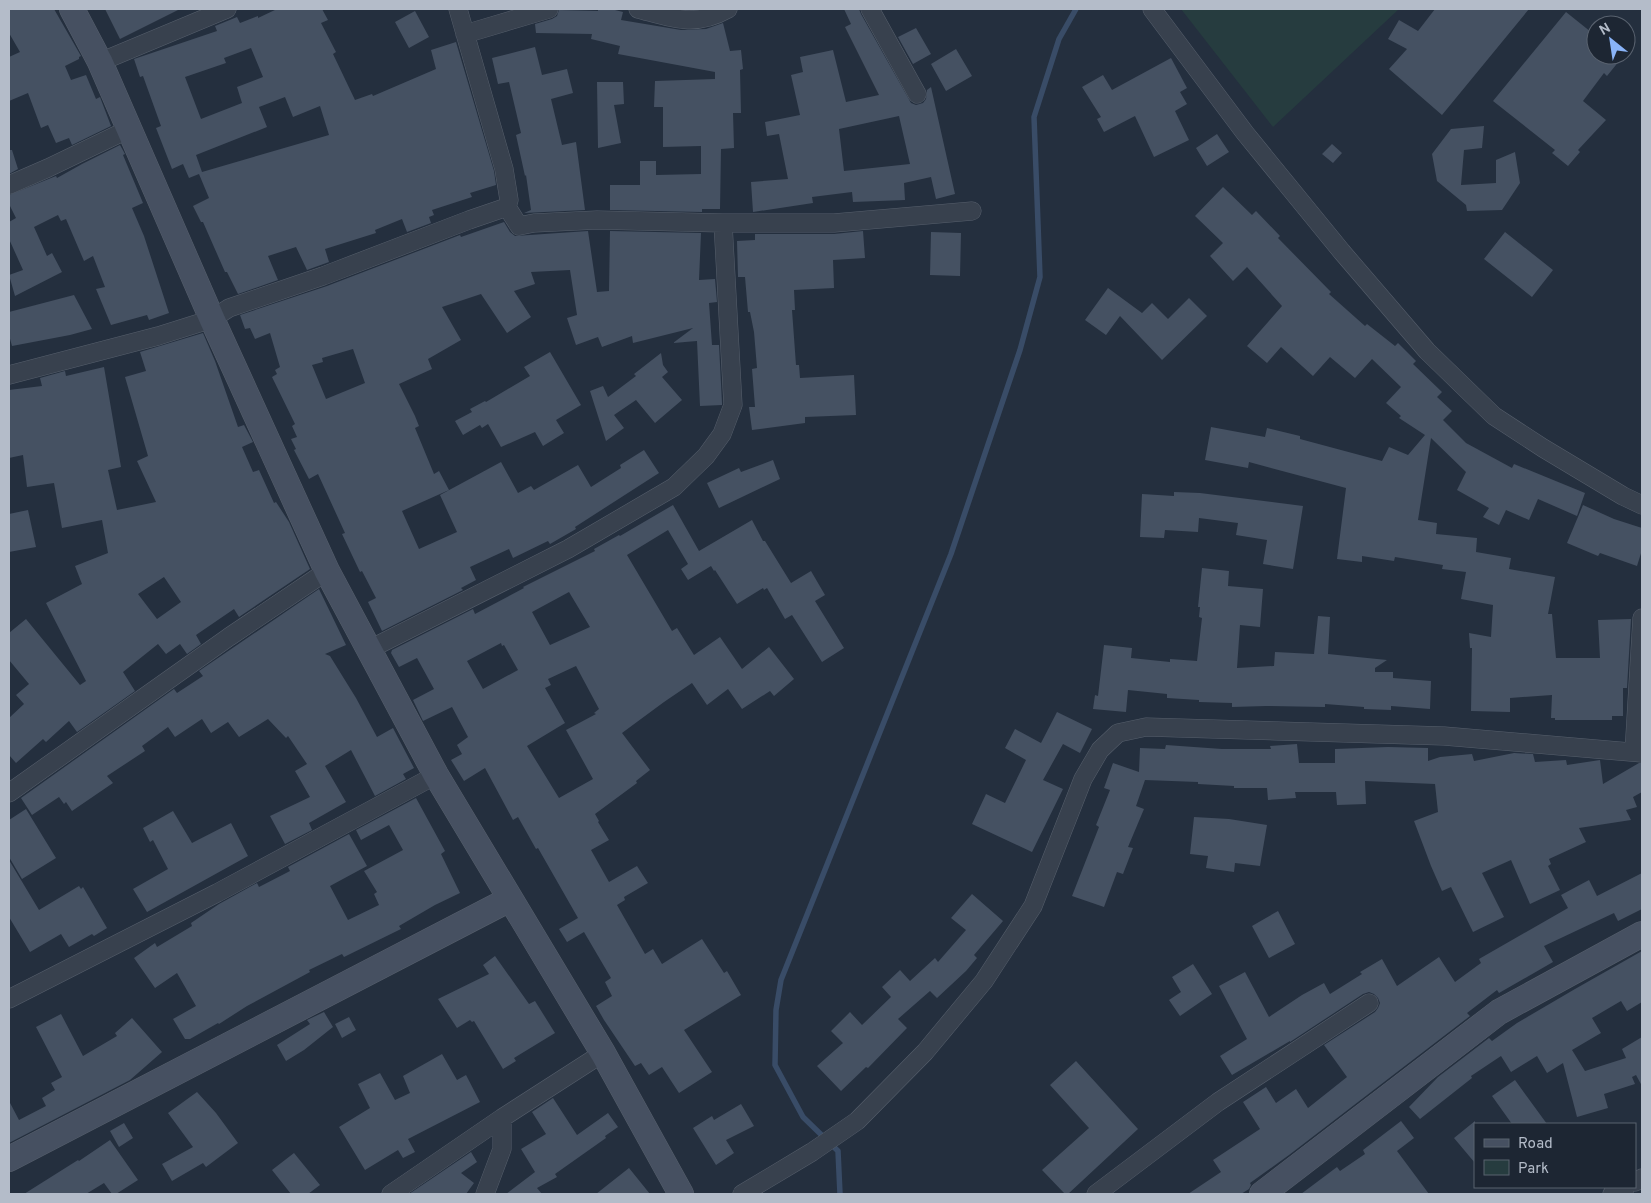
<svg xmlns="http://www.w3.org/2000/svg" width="1651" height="1203" font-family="Overpass,sans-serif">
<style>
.green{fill:#263c3f}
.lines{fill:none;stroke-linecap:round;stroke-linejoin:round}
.stream{stroke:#394c67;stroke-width:5.5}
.building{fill:#455162;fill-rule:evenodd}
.street-casing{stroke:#565f6c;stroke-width:19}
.secondary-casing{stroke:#565f6c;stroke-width:26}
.street{stroke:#38414e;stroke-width:18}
.secondary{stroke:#465061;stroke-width:25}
</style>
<rect width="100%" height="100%" fill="#242f3e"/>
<path class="green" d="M1181 9H1399L1273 127Z"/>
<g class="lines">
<path class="stream" d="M840 1194 838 1151 803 1117 775 1065 776 1010 781 980 951 554 1020 350 1040 277 1034 117 1059 39 1076 9"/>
</g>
<path class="building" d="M9 9H54L81 56 79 57V59L65 66 71 80 86 75 96 99 100 97 111 126 72 145 69 138 56 143 48 125 41 128 28 93 9 101V57L20 52 9 33Z
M105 9H180L120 39Z
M277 9H322L328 20 321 23 336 52 333 54 355 100 372 94 373 96 436 69 431 50 456 42 494 171 496 185 470 193 472 197 432 210 434 215 429 217 431 223 407 232 402 219 375 230 376 233 325 249 329 262 307 270 296 247 268 256 278 280 238 294 227 272H225L203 222H201L193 206 209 198 199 174 189 178 183 164 172 169 156 128 161 126 143 76 140 77 134 59 217 31 215 26 237 17 240 23 258 16V18ZM251 48 263 77 237 87 242 103 201 119 185 77 226 63 224 58ZM285 97 293 117 320 106 329 135 202 172 196 155 267 127 259 107Z
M598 9H611L623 12 621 20 681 30 706 29 723 23 730 51 741 50 743 69 740 70 741 113H733L734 148 721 149 720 209H702V212L610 210V185H640V161H656V175L701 174V146L663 147V107H654L655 81 715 79V72L618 54 620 46 591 39 592 34 536 33 535 24 552 19 557 16 559 10 598 11Z
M844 9H859L861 14 911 103 916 105 923 103 926 99 927 90 931 87 955 194 936 199 931 177 904 183 905 200 853 202 852 192 812 197 813 203 753 212 751 182 788 179 779 134 767 136 765 122 800 115 791 75 803 72 800 57 833 50 846 102 879 95 845 27 851 24ZM899 116 910 164 844 171 839 129Z
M1435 9H1529L1442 115 1389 69 1407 49 1388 39 1399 20 1418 31Z
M415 11 429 37 409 48 395 22Z
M1566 12 1596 36V55H1624L1607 76 1604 73 1583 101 1606 120 1578 150 1580 152 1568 166 1552 153 1555 150 1493 101Z
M916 28 931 54 913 64 898 37Z
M535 47 542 75 567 69 573 93 551 99 562 145 576 142 585 210 524 213 531 210 526 175 525 176 516 135 521 133 509 82 498 84 492 58Z
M956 49 972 76 946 91 931 64Z
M1171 58 1187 88 1180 92 1187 104 1175 111 1189 140 1154 157 1135 116 1104 132 1097 119 1101 117 1082 87 1103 75 1112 90Z
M597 82H623L624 104 614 105 621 143 598 148Z
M1484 126 1482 148 1464 150 1461 185 1496 183V160L1515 152 1520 183 1502 210 1467 211 1466 205 1437 181 1432 154 1451 129Z
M1217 134 1229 152 1207 166 1196 148Z
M1332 144 1342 153 1333 163 1322 154Z
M120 145 125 154 123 155 143 203 132 208 144 236 169 313 149 320 147 315 111 325 96 289 105 287 93 256 84 261 66 219 61 221 58 215 34 227 47 256 52 253 62 272 15 296 9 275 23 270 9 239V222L16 218 9 204V195L56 176 57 178 82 164Z
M9 150H12L18 169 9 174Z
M1223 187 1252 215 1256 211 1280 236 1278 238 1331 292 1329 294 1365 326 1367 324 1395 346 1398 343 1416 361 1413 364 1442 392 1437 397 1452 411 1443 420 1466 443 1512 468 1514 464 1585 493 1577 516 1538 499 1529 520 1506 510 1499 525 1483 517 1489 508 1457 490 1466 472 1431 438 1418 520 1437 523 1436 534 1477 538 1476 552 1511 558 1509 569 1555 577 1548 614H1552L1556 658H1600L1598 620 1631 619 1627 688H1623V716H1612V720H1555V718H1551L1552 695 1510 698V712L1471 711 1472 648H1470L1469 633 1491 637 1493 605 1461 599 1466 572 1442 569 1443 565 1395 557 1394 561 1362 556V562L1337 559 1346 488 1249 462 1248 468 1205 460 1211 427 1265 437 1267 428 1300 436V439L1382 461 1389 447 1408 455 1425 435 1399 418 1401 416 1386 403 1401 387 1372 359 1355 378 1330 357 1313 376 1281 347 1267 363 1247 346 1282 306 1247 267 1233 281 1210 256 1223 243 1195 216Z
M504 222 510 232 515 236 588 231 597 292 609 291 610 231 701 233 699 280 715 279 717 302 709 303 712 345H719L722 403V405L700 406 697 341 673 343 693 328 633 343 632 336 602 347 598 337 576 345 567 318 577 315 570 270 531 272 535 284 514 291 531 317 507 333 481 294 442 307 461 340 428 359 432 369 399 384 415 416 419 426 415 428 434 474 439 471 449 490 402 511 419 549 457 532 440 495 501 462 518 493 531 486 534 490 578 465 591 487 621 468 620 465 644 450 659 473 575 527 576 529 550 544 548 541 513 558 509 549 470 567 476 580 461 588 463 590 382 631 368 602 376 598 362 571 360 572 342 534 345 533 318 474 309 479 294 450 296 449 291 439 297 437 292 426 295 424 272 377 277 374 275 370 280 367 270 333 255 339 250 328 245 329 240 315 327 286 460 235 461 237ZM353 349 365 383 326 399 312 365 323 362 322 358Z
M863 231 865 258 833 260 834 288 794 290 795 310H792L796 365H799L800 378 854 375 856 415 805 417V423L752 430 749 407H755L752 369 757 368 754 332 750 312H748L745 277H738L737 241 755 240V234H834Z
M931 232 961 233 960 276 930 275Z
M1505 232 1553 270 1532 297 1484 259Z
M1108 288 1142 313 1152 303 1168 319 1189 298 1207 316 1162 360 1120 316 1106 335 1085 320Z
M74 295 92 329 70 335 12 346 9 335V312Z
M203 333 215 361 238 427 244 425 253 442 242 447 253 472 259 470 274 503 276 502 289 522 310 569 239 617 234 609 196 635 201 644 187 654 180 644 166 654 158 644 123 672 135 691 77 732 69 721 46 742 43 739 16 763 9 755V718L24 704 16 695 29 684 9 660V633L26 619 80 685 86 681 46 603 82 584 75 566 108 553 102 520 62 528 54 483 27 487 23 455 9 458V390L42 386 40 378 65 371 66 376 104 367 121 467 108 470 117 510 156 502 137 461 148 456 125 377 146 371 140 352ZM164 577 181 602 157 619 138 594Z
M550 352 581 405 556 420 564 433 543 446 535 432 501 447 488 424 482 428 480 425 463 435 455 421 472 412 470 409 485 401 486 402 530 376 524 367Z
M661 353 663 365 668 372 662 377 682 400 655 423 636 400 614 415 624 428 606 441 590 391 603 386 608 397 636 376 634 374Z
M773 460 780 479 719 508 707 483 739 468 741 472Z
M1174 492 1200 493 1303 506 1293 569 1263 564 1267 540 1236 535 1238 523 1199 518 1198 532 1165 530 1164 538 1140 537 1142 494 1174 496Z
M673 505 699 551 752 520 763 541H765L791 583 811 571 825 595 815 601 844 648 822 662 792 615 785 619 767 588 764 590 763 588 737 604 715 570 714 571 711 566 688 580 681 569 688 564 668 530 627 555 672 631 677 628 694 655 720 637 742 669 769 647 794 679 774 696 770 691 742 709 728 689 707 705 692 683 664 702 622 733 650 770 636 781 637 783 595 814 599 821 598 822 609 840 591 850 609 882 637 866 648 883 624 897 625 900 617 905 645 954 653 949 662 964 702 939 724 973 727 971 741 995 684 1030 712 1072 679 1093 662 1067 649 1075 641 1063 635 1066 604 1020 596 1006 612 996 605 982 611 978 584 932 567 942 559 929 578 918 538 848 536 849 518 817 513 820 485 768 464 781 451 760 462 754 457 745 468 737 452 707 423 721 413 700 434 689 417 658 399 667 391 653 392 650 473 609 475 614 524 588 523 587 595 551 594 549 619 535 620 536ZM569 592 590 627 550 645 532 612ZM501 643 502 646 504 645 518 670 483 689 467 661ZM576 666 599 709 594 713 596 714 566 730 593 779 559 798 527 746 565 723 545 688 551 685 548 679Z
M1583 505 1614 519 1642 528V550L1637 566 1600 553 1598 556 1567 543Z
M28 510 36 547 9 552V514Z
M1202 568 1229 571 1228 586 1263 589 1260 627 1240 625 1237 668 1274 666 1275 652 1314 654 1318 616 1330 617 1328 654 1387 660 1375 668V672H1393V678L1431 681 1430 709 1391 706V710L1364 709V707L1325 704V707L1266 706 1232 707V703L1199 702V700L1167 698V694L1128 690 1126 712 1093 709 1095 695 1098 696 1104 645 1132 648 1131 658 1170 662V659L1197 661 1202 618 1199 617 1200 607H1198Z
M319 589 346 645 325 654 330 656 356 698 377 737 393 728 414 768 403 774 406 779 375 796 351 750 325 766 346 802 309 823 312 830 285 844 270 816 310 797 295 771 307 764 288 736 286 738 268 719 239 737 228 722 211 733 202 719 175 737 168 727 142 746 145 751 107 776 113 783 72 811 66 802 64 804 59 797 32 815 21 798 174 689 177 693 203 676 199 671Z
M1057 712 1092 729 1080 753 1063 744 1043 780 1063 789 1032 852 972 824 986 794 1005 803 1026 760 1005 748 1015 729 1041 743Z
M1297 744 1299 763H1335V749L1388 747 1428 748V761L1440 757 1472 754 1474 761 1514 753 1533 754 1535 762 1566 760 1567 765 1600 760 1603 784 1639 763H1642V792L1633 797 1637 807 1626 810 1631 820 1579 828 1586 842 1549 859 1551 864 1548 866 1560 890 1530 904 1511 860 1482 873 1504 917 1473 932 1451 887 1442 891 1431 866 1414 821 1438 812 1435 784 1365 781 1366 804 1337 805 1336 792H1295L1296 798 1268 800 1267 788H1234V786L1198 784V782L1145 780 1136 806 1144 809 1128 847 1133 848 1123 874 1117 872 1104 907 1072 896 1099 827 1096 825 1110 790 1104 788 1113 763 1139 772 1140 748 1165 749 1166 745 1222 749H1271L1270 746Z
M416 798 445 851 441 854 460 893 435 905 399 926 401 929 344 957 342 954 309 970 310 972 247 1006 219 1024 218 1023 190 1039H185L173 1019 196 1006 177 973 155 988 134 958 155 943 157 947 192 926 191 923 219 904 257 883 259 887 290 871 288 867 349 834 367 866 330 886 348 920 379 905 374 894 377 892 364 871 403 850 389 825 361 840 356 830Z
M26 809 56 858 22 879 9 857V820Z
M173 811 192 843 231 823 248 856 147 912 133 889 168 869 153 840 150 842 143 828Z
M1194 817 1229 819 1267 825 1260 866 1235 863 1234 872 1206 868 1208 856 1190 854Z
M9 860 39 910 79 886 81 889 83 887 107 928 94 936 92 934 69 947 61 934 30 952 9 917Z
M1642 873V909L1618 921 1614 913 1544 946 1553 962 1499 993 1497 990 1467 1013 1470 1016 1289 1155 1250 1183 1251 1185 1249 1189 1241 1194H1188L1221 1172 1213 1160 1260 1129 1243 1102 1266 1087 1276 1103 1296 1089 1308 1108 1347 1077 1324 1045 1375 1012 1378 1008 1380 1003 1378 998 1374 994 1369 992 1363 994 1290 1042V1041L1232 1075 1220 1056 1247 1039 1219 986 1245 972 1269 1017 1302 995 1324 983 1330 994 1362 974 1360 972 1382 959 1397 986 1439 957 1455 982 1481 963 1479 959 1568 908 1561 895 1589 880 1597 896Z
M972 894 1003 921 974 955 977 958 966 971 937 998 930 991 898 1019 907 1028 868 1068 866 1067 841 1091 817 1066 843 1043 831 1031 850 1012 862 1025 891 997 882 987 900 970 910 981 935 958 938 962 966 930 951 918Z
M1278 911 1295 944 1269 958 1252 926Z
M1642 951V1002L1627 1011 1621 1001 1592 1018 1601 1033 1572 1050 1585 1071 1626 1058 1622 1049 1642 1037V1086L1636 1075 1632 1077 1635 1084 1604 1094 1608 1108 1577 1117 1563 1063 1547 1073 1537 1056 1511 1072 1501 1056 1471 1076 1472 1078 1420 1119 1409 1107 1438 1077 1489 1038 1492 1041 1517 1023 1575 989Z
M495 956 529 1004 535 1001 555 1033 514 1058 516 1061 503 1069 474 1021 472 1022 470 1020 457 1028 438 999 489 974 483 965Z
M1193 964 1212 994 1180 1016 1169 1000 1181 992 1172 977Z
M324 1012 333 1027 304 1050 286 1061 277 1045 310 1024 307 1020Z
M61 1014 83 1056 117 1036 115 1033 132 1018 162 1052 130 1080 9 1143V1101L19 1120 46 1106 42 1098 55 1090 51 1083 62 1077 36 1027Z
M349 1017 356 1030 342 1038 335 1024Z
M442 1054 457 1080 466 1075 480 1102 408 1139 415 1152 403 1158 398 1150 365 1170 339 1127 370 1108 358 1084 380 1073 395 1100 410 1093 403 1076Z
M1076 1061 1138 1129 1068 1194H1065L1042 1170 1089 1128 1050 1085Z
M1515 1080 1547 1124H1512L1492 1096Z
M197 1092 216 1113 238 1143 206 1167 203 1163 172 1181 162 1164 193 1147 168 1113Z
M553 1098 577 1135 608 1113 618 1127 605 1136 606 1138 555 1174 557 1177 537 1188 542 1194H506L535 1172 521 1149 546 1134 532 1112Z
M741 1104 754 1126 726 1140 734 1153 716 1165 693 1128 712 1116 714 1120Z
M1401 1121 1414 1138 1397 1151 1429 1194H1301L1337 1167 1340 1171 1365 1154 1363 1150Z
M1475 1121V1163L1454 1138Z
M124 1123 133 1138 119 1147 110 1131Z
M110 1140 138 1180 116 1194H112L104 1183 86 1194H24L78 1160 79 1161Z
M471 1152 477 1162 461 1173 474 1183 466 1194H409Z
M294 1153 320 1185 308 1194H291L272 1170Z
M629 1168 650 1194H596Z"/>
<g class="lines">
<g class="street-casing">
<path id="street" d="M458 9 504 169 509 200 507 207 519 226 534 223 597 220 723 223H834L972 211
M638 9C672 18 694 28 728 9
M870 9 917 94
M1152 9 1245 133 1342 252 1427 351 1494 416 1543 448 1623 496 1642 505
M465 34 549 9
M100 62 227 9
M9 185 48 168 129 129
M9 375 158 336 212 319 229 308 323 276 469 220 507 207
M368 650 568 549 674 487 706 456 722 434 733 405 723 223
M1634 752 1642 618
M9 793 229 637 327 571
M9 999 217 893 436 775
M1635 1182 1642 1178
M391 1194 502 1118 603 1053
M485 1194 502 1149V1118
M742 1194 812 1152 857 1121 925 1052 984 981 1033 906 1083 779 1100 750 1118 733 1146 727 1444 736 1642 753
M1096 1194 1218 1102 1369 1003
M1612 1194 1626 1187"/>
</g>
<g class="secondary-casing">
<path id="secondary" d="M72 9 100 62 212 319 327 571 436 775 603 1053 681 1194
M9 1159 510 899
M1262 1194 1499 1012 1642 934"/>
</g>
<use href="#street" class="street"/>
<use href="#secondary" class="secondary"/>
</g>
<rect width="1651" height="1203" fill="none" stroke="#b4bcc9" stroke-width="20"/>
<rect x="1474" y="1123" width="162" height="65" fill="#1d2633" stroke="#59626f"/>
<rect x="1484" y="1139" width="25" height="8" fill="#465061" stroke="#59626f"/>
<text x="1518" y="1148" font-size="15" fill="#b4bcc9">Road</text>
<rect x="1484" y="1160" width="25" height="15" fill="#263c3f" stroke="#59626f"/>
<text x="1518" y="1173" font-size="15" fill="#b4bcc9">Park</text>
<g transform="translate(1611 40) rotate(330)"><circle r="24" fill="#1d2633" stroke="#59626f"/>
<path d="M0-4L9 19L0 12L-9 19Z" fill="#8ab4f8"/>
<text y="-8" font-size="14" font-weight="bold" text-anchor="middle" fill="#b4bcc9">N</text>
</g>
</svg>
